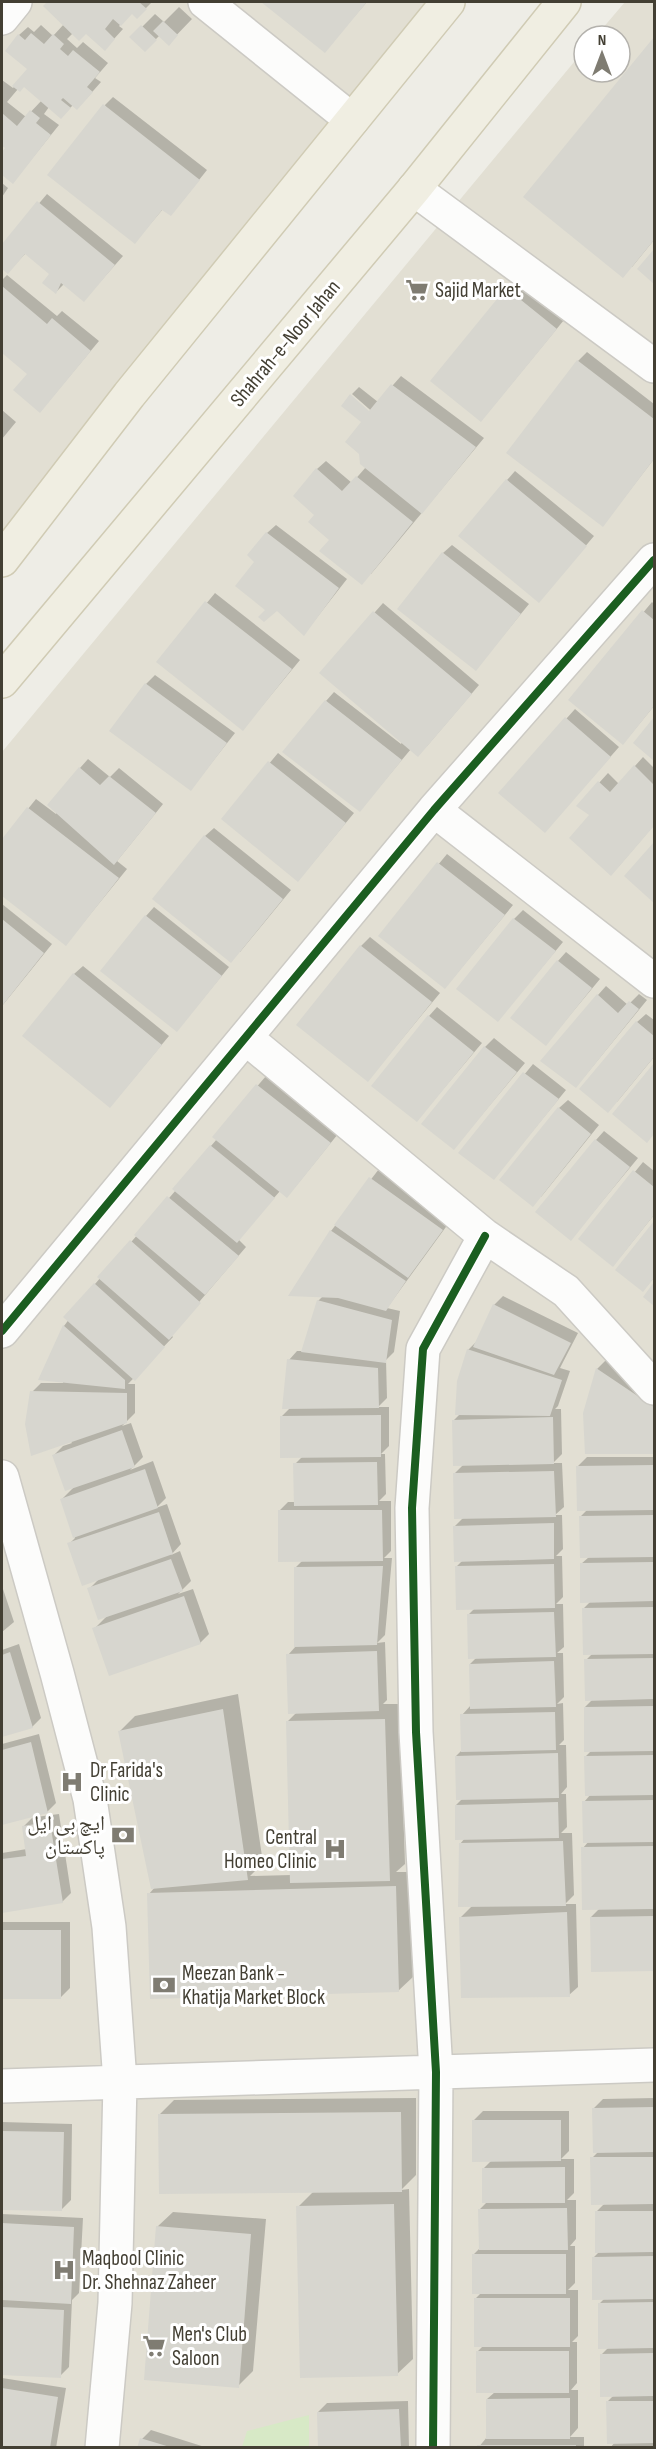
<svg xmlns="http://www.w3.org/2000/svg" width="656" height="2449" font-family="'Sofia Sans Condensed','Noto Naskh Arabic',sans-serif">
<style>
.residential{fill:#e2dfd3}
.green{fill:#d7e9c6}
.shadow{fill:#0003;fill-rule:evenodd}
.building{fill:#d7d6cf}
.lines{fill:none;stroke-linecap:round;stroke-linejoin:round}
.minor-casing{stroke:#cccac4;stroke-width:36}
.major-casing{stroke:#d0cbb4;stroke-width:36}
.minor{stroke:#fcfcfb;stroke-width:33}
.major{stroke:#f0eee2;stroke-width:33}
.cycleway-casing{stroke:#fff;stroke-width:11}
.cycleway{stroke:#1b5e20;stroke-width:8}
.labels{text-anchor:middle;stroke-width:6;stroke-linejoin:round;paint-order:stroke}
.poi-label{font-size:21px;fill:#433f33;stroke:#fff;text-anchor:start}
.street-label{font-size:21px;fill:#433f33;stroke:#fff}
</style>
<rect width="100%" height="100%" fill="#eeede6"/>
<path class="residential" d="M2 2H451L2 555Z
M625 2H654V2447H2V752L584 50V72H620V36H596Z"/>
<path class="green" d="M309 2415V2447H242L247 2431Z"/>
<path class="shadow" d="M49 2H152L137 17 132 12 119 26 123 29 113 40 86 32 73 33 67 39 77 48 83 42 108 63 95 78 101 82 86 99 73 105 70 108 49 107 44 114 59 125 13 182 2 174V155L7 148 2 144V80L13 88 29 69 19 35 28 27 34 32 41 25 53 36 64 24 45 6ZM24 86 42 100 26 117 7 102 18 89Z
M264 2H367L324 51Z
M179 7 192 19 168 44 160 35 145 50 132 37 155 14 164 22Z
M654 40V240L632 267 525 197Z
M113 97 207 170 179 205 163 209 135 242 105 105Z
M2 183 8 188 2 197Z
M47 194 123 256 84 300 64 284 56 292 51 274 26 253 8 272 2 267V247Z
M7 275 57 316 62 311 99 341 48 402 29 374 2 351V280Z
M516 280 564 320 489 411 507 289Z
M587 352 654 404V459L603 525 578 361Z
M401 376 484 438 371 574 331 540 316 514 317 469 326 461 352 483 366 467 376 415 352 394 359 387 378 402Z
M2 410 16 422 2 439Z
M515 471 594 536 539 601 507 480Z
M276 525 347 579 304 634 277 608 267 610 256 562 267 533Z
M452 545 529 604 476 669 443 553Z
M215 593 300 660 243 729 158 662Z
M652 602 654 604V706L631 734 570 700Z
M383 603 479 685 427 746 411 749 360 810 326 701 334 692 401 744 402 742 321 673Z
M155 675 235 733 191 789 146 684Z
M575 709 619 747 553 822 500 793Z
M654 720V759L635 743Z
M278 753 354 813 306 871 223 819Z
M643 757 654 768V825L619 866 591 815 578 806 608 773 619 784Z
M88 759 110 777 119 768 163 804 117 861 127 869 66 944 2 894V841L36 799 56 814 80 768Z
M214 828 291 890 240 952 205 836Z
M654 844V901L626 876Z
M447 854 513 905 453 978 380 935Z
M2 904 52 944 2 1006Z
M154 907 229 967 177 1030 146 916Z
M523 910 563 942 498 1020 514 919Z
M370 937 440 993 368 1080 361 946Z
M566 952 600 979 546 1044 558 961Z
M83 966 169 1036 118 1097 74 974Z
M606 986 628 1005 639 994 647 1000 584 1077 598 995Z
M437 1007 482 1043 417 1120 429 1016Z
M646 1014 654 1020V1057L617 1102 637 1022Z
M494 1038 525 1063 454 1148 485 1047Z
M533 1064 566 1090 494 1178 460 1152Z
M654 1065V1133L647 1141 614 1114Z
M266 1076 338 1134 295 1187 280 1191 238 1239 246 1247 171 1335 173 1337 128 1384H135V1413L122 1426 131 1423 143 1457 130 1470 153 1461 166 1498 156 1508 167 1504 181 1544 171 1555 180 1551 191 1581 178 1594 193 1589 209 1634 200 1643 94 1629 107 1616 89 1589 100 1578 69 1544 75 1538 62 1499 74 1487 54 1455 63 1446 72 1443 32 1392 41 1383H63L64 1326 95 1284 176 1190 174 1189 217 1139 214 1137Z
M568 1100 599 1125 541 1197 559 1108Z
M604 1131 638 1158 571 1239 596 1140Z
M643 1162 654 1171V1215L621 1256 580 1239Z
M379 1169 451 1220 387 1308 400 1311 394 1352 386 1360 387 1398 378 1407H389V1446L381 1454H385L386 1494 379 1501H391V1551L384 1558H392L385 1635 377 1643 385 1642 387 1700 383 1704H400L405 1864 396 1872H411L414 1976 398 1991 149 1894 155 1887 120 1731 135 1716 238 1694 263 1863 250 1876 291 1875 287 1722 297 1712 288 1655 296 1646V1567L303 1560 279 1511 288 1502H295V1464L303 1456 281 1417 290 1408 289 1360 297 1351H303L318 1301 323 1296 290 1294 331 1231Z
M654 1224V1278L643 1290 617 1270Z
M503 1296 578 1333 560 1368 570 1371 558 1406 555 1409H561L562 1454 553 1463H562L564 1507 555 1515H562L563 1549 556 1556H562L563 1597 556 1604H563L564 1647 557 1653H563L564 1697 557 1704 563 1703 564 1740 559 1745H566L567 1787 561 1794H566L567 1827 561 1833H572L574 1895 565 1904H576L578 1987 569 1995 461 1917 472 1906 460 1844 465 1838 456 1805 463 1798 456 1756 462 1750V1715L471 1705 470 1664 477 1657 468 1615 475 1608 456 1567 463 1560 455 1526 463 1518 454 1474 463 1465 454 1420 460 1414 468 1350 477 1341 494 1305Z
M606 1360 654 1393V1453H587L597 1369Z
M587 1457H654V1969L592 1970 591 1917 600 1908 583 1848 589 1841 584 1802 591 1794 586 1756 592 1750 585 1707 593 1699 586 1660 592 1654 584 1608 591 1601 581 1564 589 1557 580 1517 587 1510 578 1466Z
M2 1586 14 1622 2 1632Z
M19 1644 41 1718 32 1727 2 1736V1650Z
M39 1734 56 1803 47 1812 2 1823V1744Z
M59 1814 71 1893 62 1902 2 1911V1853L27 1849 24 1826 35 1815 36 1817Z
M2 1922H70V1988L61 1997H2Z
M416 2098V2175L401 2190 409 2189 413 2359 397 2374 298 2207 314 2191 159 2115 174 2100Z
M654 2098V2448H610L615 2442 607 2402 614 2395 601 2355 609 2347 599 2304 605 2298 593 2258 600 2251 596 2212 605 2203 592 2158 598 2152 594 2108 603 2099Z
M483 2111H569V2151L561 2159H574V2193L567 2200H576V2239L570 2246H575V2283L568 2290H578V2336L572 2342H577V2383L571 2390H578V2428L570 2437H584V2448H478L487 2437V2399L495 2392 477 2352 484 2345 475 2299 482 2292 473 2255 480 2248V2209L487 2202 484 2168 492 2160 474 2120Z
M2 2122 72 2124 71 2200 62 2209 2 2208Z
M173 2212 266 2219 253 2371 238 2386 157 2227Z
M2 2214 83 2218 79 2293 72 2300 69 2367 60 2376 2 2373Z
M2 2378 66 2388 56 2448H2Z
M408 2401 409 2448H319L318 2412 327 2403Z
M151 2430 208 2448H139L142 2439Z"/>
<path class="building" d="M47 2H139L147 9 137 19 132 14 121 26 113 19 105 29 115 39 105 51 86 34 79 41 43 6Z
M261 2H367L325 53Z
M163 21 178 35 169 46 153 31Z
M141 25 157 40 145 52 129 37Z
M31 33 44 44 53 34 64 44 60 49 68 56 73 50 100 72 87 87 93 92 77 110 63 98 61 100 71 108 61 119 24 87 20 92 12 86 27 69 5 51 18 34 25 40Z
M654 37V240L623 278 523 197Z
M103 104 200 180 171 216 162 210 135 244 47 175Z
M30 110 40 118 36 123 51 135 13 184 2 175V152L5 148 2 146V113L17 126Z
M37 201 115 265 84 302 61 283 56 294 42 283 49 274 25 254 8 274 2 269V244Z
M654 249V284L637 269Z
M2 286 47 324 52 318 91 351 40 413 13 390 27 374 2 353Z
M506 288 557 329 481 422 430 381Z
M577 360 654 419V459L603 527 506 453Z
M391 384 476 447 422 514 360 464 359 454 345 442 361 422 341 406 350 394 369 411Z
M316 468 342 491 356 476 413 522 362 585 319 551 329 540 308 522 314 515 293 496Z
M506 479 587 546 539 603 458 536Z
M266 532 339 588 304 636 277 611 264 622 258 617 265 610 235 586 254 562 247 555Z
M442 552 521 614 476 671 397 609Z
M205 601 292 669 243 731 156 662Z
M642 610 654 620V706L623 745 568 700Z
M373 611 472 694 418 757 319 673Z
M145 683 227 743 191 791 109 731Z
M325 700 402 760 360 812 282 752Z
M565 717 611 757 545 833 498 793Z
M654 717V761L633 743Z
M268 761 346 823 298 882 221 819Z
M634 765 653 784 654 782V826L611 876 569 838 589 815 576 806 598 781 610 792Z
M79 767 100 785 109 776 156 813 114 865 47 805Z
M27 807 119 878 66 946 2 896V839Z
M204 835 283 899 231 963 152 899Z
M654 842V903L624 876Z
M437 862 505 915 445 989 378 936Z
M145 915 222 976 177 1032 100 971Z
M513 918 556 951 498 1022 456 989Z
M2 919 44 953 2 1006Z
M360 945 432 1002 368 1082 296 1025Z
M557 960 592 988 546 1046 510 1018Z
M73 973 162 1045 110 1108 22 1036Z
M597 994 618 1013 629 1001 639 1009 576 1088 540 1061Z
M428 1015 474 1052 417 1122 371 1086Z
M636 1021 654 1036V1057L608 1113 579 1089Z
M484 1046 517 1072 454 1150 421 1124Z
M654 1063V1134L647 1143 612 1114Z
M523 1072 559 1099 494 1180 458 1153Z
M256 1084 331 1143 287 1198 212 1137Z
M558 1107 591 1134 533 1207 499 1180Z
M595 1139 630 1167 571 1241 535 1212Z
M210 1145 275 1198 237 1243 172 1189Z
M633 1170 654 1187V1215L613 1267 578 1239Z
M369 1177 443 1230 408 1278 334 1225Z
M167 1196 239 1256 205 1295 134 1235Z
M654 1221V1278L643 1292 615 1270Z
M330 1230 406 1281 386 1311 338 1298 288 1296Z
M130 1240 201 1303 169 1340 97 1277Z
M654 1282V1306L643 1297Z
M94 1283 165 1347 135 1381 63 1317Z
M317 1300 392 1320 386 1363 301 1352Z
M493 1304 571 1343 554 1375 473 1347Z
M63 1325 125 1380V1389L38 1380Z
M467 1349 562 1380 550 1416 455 1415 457 1381Z
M287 1359 378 1368 379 1408 282 1409Z
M596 1368 654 1407V1454H585L583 1413Z
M30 1391 127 1393V1423L31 1456 25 1424Z
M381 1415V1457L280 1458V1416Z
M553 1417 554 1464 453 1466 452 1420Z
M122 1430 135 1467 65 1491 52 1455Z
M377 1462 378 1505 294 1506 293 1463Z
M654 1465V1510L577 1511 576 1466Z
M145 1469 158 1508 73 1538 60 1499Z
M554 1471 556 1517 454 1519 453 1473Z
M278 1510H382L383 1561 278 1562Z
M159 1512 173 1554 82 1586 67 1543Z
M654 1515V1557L580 1558 579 1516Z
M554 1523V1559L454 1562 453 1526Z
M171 1559 183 1591 98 1620 87 1588Z
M654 1562V1601L580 1603V1563Z
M554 1564 555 1608 456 1610 455 1566Z
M383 1566 377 1645 294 1647V1567Z
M184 1596 201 1644 109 1676 92 1628Z
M654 1607V1654L583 1655 582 1608Z
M554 1612 556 1657 468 1659 467 1614Z
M377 1651 379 1711 288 1714 286 1654Z
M10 1652 33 1728 2 1737V1655Z
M654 1658V1699L585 1701 584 1659Z
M554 1661 556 1707 470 1709 469 1664Z
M654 1706V1751L584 1752V1707Z
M223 1709 248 1880 151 1889 118 1731Z
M555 1712 556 1750 461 1752 460 1714Z
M385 1719 390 1881 290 1883 286 1721Z
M31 1742 48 1813 2 1825V1750Z
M558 1753 559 1798 456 1800 455 1756Z
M654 1755V1795L585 1796 584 1756Z
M654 1800V1842L583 1843 582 1801Z
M558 1802 559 1838 455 1840V1805Z
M50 1822 63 1903 2 1913V1859L26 1856 22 1826Z
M563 1841 566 1906 458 1907 459 1843Z
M654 1846V1909L582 1910 581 1847Z
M396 1886 399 1992 150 1999 147 1893Z
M567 1912 570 1997 461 1998 459 1917Z
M654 1916V1971L591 1972 590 1917Z
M2 1930H61V1999H2Z
M654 2107V2152L593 2153 592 2108Z
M401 2112 402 2192 159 2194 158 2114Z
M472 2120H561V2161L472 2162Z
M2 2131 64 2132 62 2211 2 2210Z
M590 2157H654V2204L591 2205Z
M565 2167V2203H482V2168Z
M394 2204 398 2376 300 2378 296 2206Z
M567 2208 568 2250H479L478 2209Z
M595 2211H654V2252L595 2253Z
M2 2223 74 2227 71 2304 2 2300Z
M156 2226 251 2234 239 2388 144 2380Z
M472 2254H566V2294H472Z
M654 2256V2299L592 2300V2257Z
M474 2298H570V2347H474Z
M654 2302V2348L598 2349V2303Z
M2 2307 64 2310 61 2378 2 2375Z
M476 2351H569V2393H476Z
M654 2353V2396L600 2397V2354Z
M2 2388 58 2397 50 2448H2Z
M570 2398V2439H486V2399Z
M606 2401H654V2443L607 2444Z
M399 2409 401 2448H318L317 2412Z
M140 2438 170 2447V2448H137Z
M477 2445H576V2448H477Z"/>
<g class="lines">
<g class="minor-casing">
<path id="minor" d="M205 2 352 120
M2 18 15 2
M414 189 654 366
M434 810 654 981
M246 1038 485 1236 566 1291 654 1388
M2 1331 434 810 654 560
M2 1477 57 1673 90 1799 109 1927 120 2082 115 2303 102 2448
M2 2086 654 2065
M433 2448 436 2072 416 1732 412 1508 423 1349 485 1236"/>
</g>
<g class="major-casing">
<path id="major" d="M2 560 129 395 448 2
M2 681 414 189 564 2"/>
</g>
<use href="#minor" class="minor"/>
<use href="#major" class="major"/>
<g class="cycleway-casing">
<path id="cycleway" d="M2 1331 434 810 654 560
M433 2448 436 2072 416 1732 412 1508 423 1349 485 1236"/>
</g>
<use href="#cycleway" class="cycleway"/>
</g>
<defs>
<g id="supermarket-bare" transform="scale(1.8)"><path d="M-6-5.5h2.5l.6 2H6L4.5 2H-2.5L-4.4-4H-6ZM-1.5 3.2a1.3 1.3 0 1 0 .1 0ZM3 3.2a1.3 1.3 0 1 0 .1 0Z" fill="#7f7c72" stroke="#fff" stroke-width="2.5" paint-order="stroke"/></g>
<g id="hospital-bare" transform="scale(1.8)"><path d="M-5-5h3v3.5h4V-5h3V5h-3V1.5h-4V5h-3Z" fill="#7f7c72" stroke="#fff" stroke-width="2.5" paint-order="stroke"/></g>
<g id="bank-bare" transform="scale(1.8)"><path d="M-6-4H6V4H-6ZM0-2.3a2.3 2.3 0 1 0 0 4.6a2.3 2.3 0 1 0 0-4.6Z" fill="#7f7c72" stroke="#fff" stroke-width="2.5" paint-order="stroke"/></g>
</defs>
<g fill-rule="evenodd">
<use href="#supermarket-bare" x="417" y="290"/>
<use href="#hospital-bare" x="72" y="1782"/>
<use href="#bank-bare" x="123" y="1835"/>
<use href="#hospital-bare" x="335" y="1849"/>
<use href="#bank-bare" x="164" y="1985"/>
<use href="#hospital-bare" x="64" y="2270"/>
<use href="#supermarket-bare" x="154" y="2346"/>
</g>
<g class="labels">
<g class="poi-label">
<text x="435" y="297">Sajid Market</text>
<text x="90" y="1777">Dr Farida's<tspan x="90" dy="24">Clinic</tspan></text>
<text x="105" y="1830" text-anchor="end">ایچ بی ایل<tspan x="105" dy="24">پاکستان</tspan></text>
<text x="317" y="1844" text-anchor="end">Central<tspan x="317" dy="24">Homeo Clinic</tspan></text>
<text x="182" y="1980">Meezan Bank -<tspan x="182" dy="24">Khatija Market Block</tspan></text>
<text x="82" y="2265">Maqbool Clinic<tspan x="82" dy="24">Dr. Shehnaz Zaheer</tspan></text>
<text x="172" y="2341">Men's Club<tspan x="172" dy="24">Saloon</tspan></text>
</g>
<g class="street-label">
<text transform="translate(285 343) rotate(-50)" y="7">Shahrah-e-Noor Jahan</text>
</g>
</g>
<rect width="656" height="2449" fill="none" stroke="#433f33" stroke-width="6"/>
<g transform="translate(602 54)"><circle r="28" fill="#ffffff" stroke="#b4b2ad" stroke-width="1.5"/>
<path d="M0-4.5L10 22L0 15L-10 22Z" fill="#7f7c72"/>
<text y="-9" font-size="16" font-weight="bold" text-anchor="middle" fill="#433f33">N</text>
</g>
</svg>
